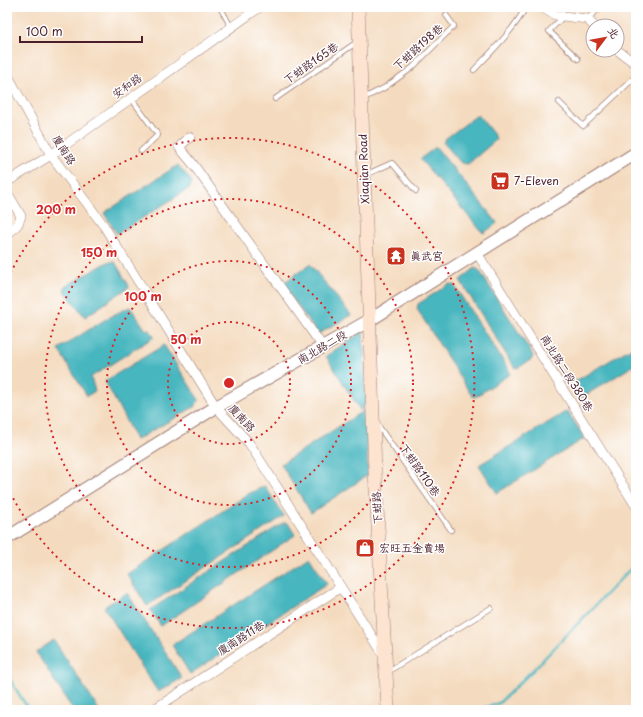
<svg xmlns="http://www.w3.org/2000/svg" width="643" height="717" font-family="'Playpen Sans','LXGW WenKai TC',sans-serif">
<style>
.water{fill:#47b6bf;stroke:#486a75}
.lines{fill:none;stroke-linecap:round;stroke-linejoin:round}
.stream{stroke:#47b6bf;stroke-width:2.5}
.service-casing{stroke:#9f7d75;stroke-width:6}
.minor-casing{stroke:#9f7d75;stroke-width:10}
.tertiary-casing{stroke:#9f7d75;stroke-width:14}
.secondary-casing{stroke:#9f7d75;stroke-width:14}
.service{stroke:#fff;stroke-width:4.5}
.minor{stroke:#fff;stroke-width:9}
.tertiary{stroke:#fff;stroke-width:12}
.secondary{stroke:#fde4d1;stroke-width:13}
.ring{fill:none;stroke:#d62828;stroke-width:2;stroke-dasharray:2 4}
.labels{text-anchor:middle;stroke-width:3;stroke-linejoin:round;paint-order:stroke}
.street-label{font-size:11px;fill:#4a1f2b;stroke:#fff}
.poi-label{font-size:11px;fill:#4a1f2b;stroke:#fff;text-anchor:start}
.centre{fill:#d62828;stroke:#fff;stroke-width:2}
.ring-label{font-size:12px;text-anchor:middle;font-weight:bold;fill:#d62828;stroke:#fff;stroke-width:3;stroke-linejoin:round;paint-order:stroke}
</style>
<rect width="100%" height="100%" fill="#fff"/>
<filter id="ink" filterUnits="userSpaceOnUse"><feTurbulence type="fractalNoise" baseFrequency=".025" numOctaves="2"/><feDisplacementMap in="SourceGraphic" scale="8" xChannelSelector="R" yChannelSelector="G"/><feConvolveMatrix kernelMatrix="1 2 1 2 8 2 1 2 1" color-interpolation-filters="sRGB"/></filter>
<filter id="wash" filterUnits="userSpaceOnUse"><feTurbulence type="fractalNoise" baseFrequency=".012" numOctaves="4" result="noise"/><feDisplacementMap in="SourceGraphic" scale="16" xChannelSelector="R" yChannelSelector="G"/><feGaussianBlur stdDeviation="0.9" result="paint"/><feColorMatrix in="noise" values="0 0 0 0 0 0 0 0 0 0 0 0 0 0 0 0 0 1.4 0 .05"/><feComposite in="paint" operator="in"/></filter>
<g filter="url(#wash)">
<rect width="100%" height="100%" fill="#f4dbbf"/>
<path class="water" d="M476 116H479L495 136 496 140 468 164 461 163 443 142 445 139Z
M436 147 495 220 497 223 484 233 481 231 420 159Z
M178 165 192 182 190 188 117 234 104 213Z
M108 262H115L128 284 129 287 85 317 64 290 66 286Z
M310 264 351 315 318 334 282 284Z
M475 268 479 270 533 355 532 359 518 368 514 367 460 280Z
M449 284 454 285 509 370 510 374 475 397 472 396 417 309 418 304Z
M130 307 146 330H150L154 337 91 377 95 391 87 396 58 349C82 335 104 318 130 307Z
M363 331 367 405 360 410 326 356Z
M164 345 199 400 194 407 136 440 105 381Z
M636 345V364L581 398C575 395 573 389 574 382Z
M366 409 368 475 311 513 281 464Z
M567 411 585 438 497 493 479 465Z
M265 486 284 516 147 606 127 574 250 493Z
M283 523H288L295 535 161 626 150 610Z
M309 556 327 584 190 674 172 645Z
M127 593 182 678 158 692 104 607Z
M54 640 99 710H73L36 652Z"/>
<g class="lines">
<path class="stream" d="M7 675 29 710
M477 710 499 703 535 668 636 563"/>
</g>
</g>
<g filter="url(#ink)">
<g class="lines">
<g class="service-casing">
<path id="service" d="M134 7 135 8
M220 7 231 27
M564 16 549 31 578 59
M587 19 601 7
M474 70C493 50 513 31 526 7
M131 98 158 135 141 151
M364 98 384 88 412 68 454 26 446 15
M275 99 357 42
M559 102 583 126 636 76
M365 175 392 163 416 191
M377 424 451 530
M387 672 491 608"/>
</g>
<g class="minor-casing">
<path id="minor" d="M541 7 555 15 587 19 594 26
M617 50 636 64
M7 74 51 155 104 226 216 407 249 443 384 655
M190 137 179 147 193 164 323 347
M7 182 51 155 260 7
M7 192 21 216 18 224 7 235
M477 253 636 506
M153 710 341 587"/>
</g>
<g class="tertiary-casing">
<path id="tertiary" d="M7 538 216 407 370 320 636 153"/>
</g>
<g class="secondary-casing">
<path id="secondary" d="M358 7 375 471 388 710"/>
</g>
<use href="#service" class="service"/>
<use href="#minor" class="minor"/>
<use href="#tertiary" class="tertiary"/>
<use href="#secondary" class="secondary"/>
</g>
</g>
<g class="ring">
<circle cx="229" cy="383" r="61"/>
<circle cx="229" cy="383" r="122"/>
<circle cx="229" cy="383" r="184"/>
<path d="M8 278A245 245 0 1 1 8 488"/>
</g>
<defs>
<g id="supermarket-square" transform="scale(1)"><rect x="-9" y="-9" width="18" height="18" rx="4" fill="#c8321e" stroke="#fff"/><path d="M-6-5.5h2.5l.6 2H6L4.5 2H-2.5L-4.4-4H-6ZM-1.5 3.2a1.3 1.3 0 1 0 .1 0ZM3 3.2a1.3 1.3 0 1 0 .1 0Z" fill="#fff"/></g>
<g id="temple-square" transform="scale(1)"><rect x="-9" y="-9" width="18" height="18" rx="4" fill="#c8321e" stroke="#fff"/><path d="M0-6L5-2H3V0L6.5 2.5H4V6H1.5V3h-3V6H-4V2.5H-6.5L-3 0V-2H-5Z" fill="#fff"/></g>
<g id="shop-square" transform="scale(1)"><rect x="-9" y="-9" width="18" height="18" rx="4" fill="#c8321e" stroke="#fff"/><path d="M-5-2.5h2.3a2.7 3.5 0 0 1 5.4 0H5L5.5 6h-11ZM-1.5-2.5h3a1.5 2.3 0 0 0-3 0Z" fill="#fff"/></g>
</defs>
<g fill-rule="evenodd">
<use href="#supermarket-square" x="500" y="181"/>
<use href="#temple-square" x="396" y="256"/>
<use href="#shop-square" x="365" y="548"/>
</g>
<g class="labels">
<g class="street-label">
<text transform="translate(418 47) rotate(-42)" y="4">下蚶路198巷</text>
<text transform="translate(311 63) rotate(-35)" y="4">下蚶路165巷</text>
<text transform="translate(127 86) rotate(-35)" y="4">安和路</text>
<text transform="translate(64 150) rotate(57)" y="4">廈南路</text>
<text transform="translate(364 169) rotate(-92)" y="4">Xiaqian Road</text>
<text transform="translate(322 347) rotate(-30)" y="4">南北路二段</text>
<text transform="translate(567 373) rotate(58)" y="4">南北路二段380巷</text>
<text transform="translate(242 418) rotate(47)" y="4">廈南路</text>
<text transform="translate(420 470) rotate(55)" y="4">下蚶路110巷</text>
<text transform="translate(377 508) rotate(-93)" y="4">下蚶路</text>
<text transform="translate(241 638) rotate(-33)" y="4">廈南路11巷</text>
</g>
<g class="poi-label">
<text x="514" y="185">7-Eleven</text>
<text x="410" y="260">真武宮</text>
<text x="379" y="552">宏旺五金賣場</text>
</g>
</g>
<circle cx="229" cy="383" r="6" class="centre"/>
<g class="ring-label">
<text x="56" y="214">200 m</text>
<text x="99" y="257">150 m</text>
<text x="143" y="301">100 m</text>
<text x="186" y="344">50 m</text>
</g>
<rect width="643" height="717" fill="none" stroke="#fff" stroke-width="24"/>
<g transform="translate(605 38) rotate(58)"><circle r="19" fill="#ffffff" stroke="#b7a5aa"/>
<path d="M0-3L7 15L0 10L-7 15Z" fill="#c8321e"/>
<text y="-6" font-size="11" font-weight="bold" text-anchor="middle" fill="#4a1f2b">北</text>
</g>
<path d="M20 36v6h122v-6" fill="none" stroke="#4a1f2b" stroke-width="2"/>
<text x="26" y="36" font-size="12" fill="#4a1f2b" stroke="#ffffff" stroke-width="3" paint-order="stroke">100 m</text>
</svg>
